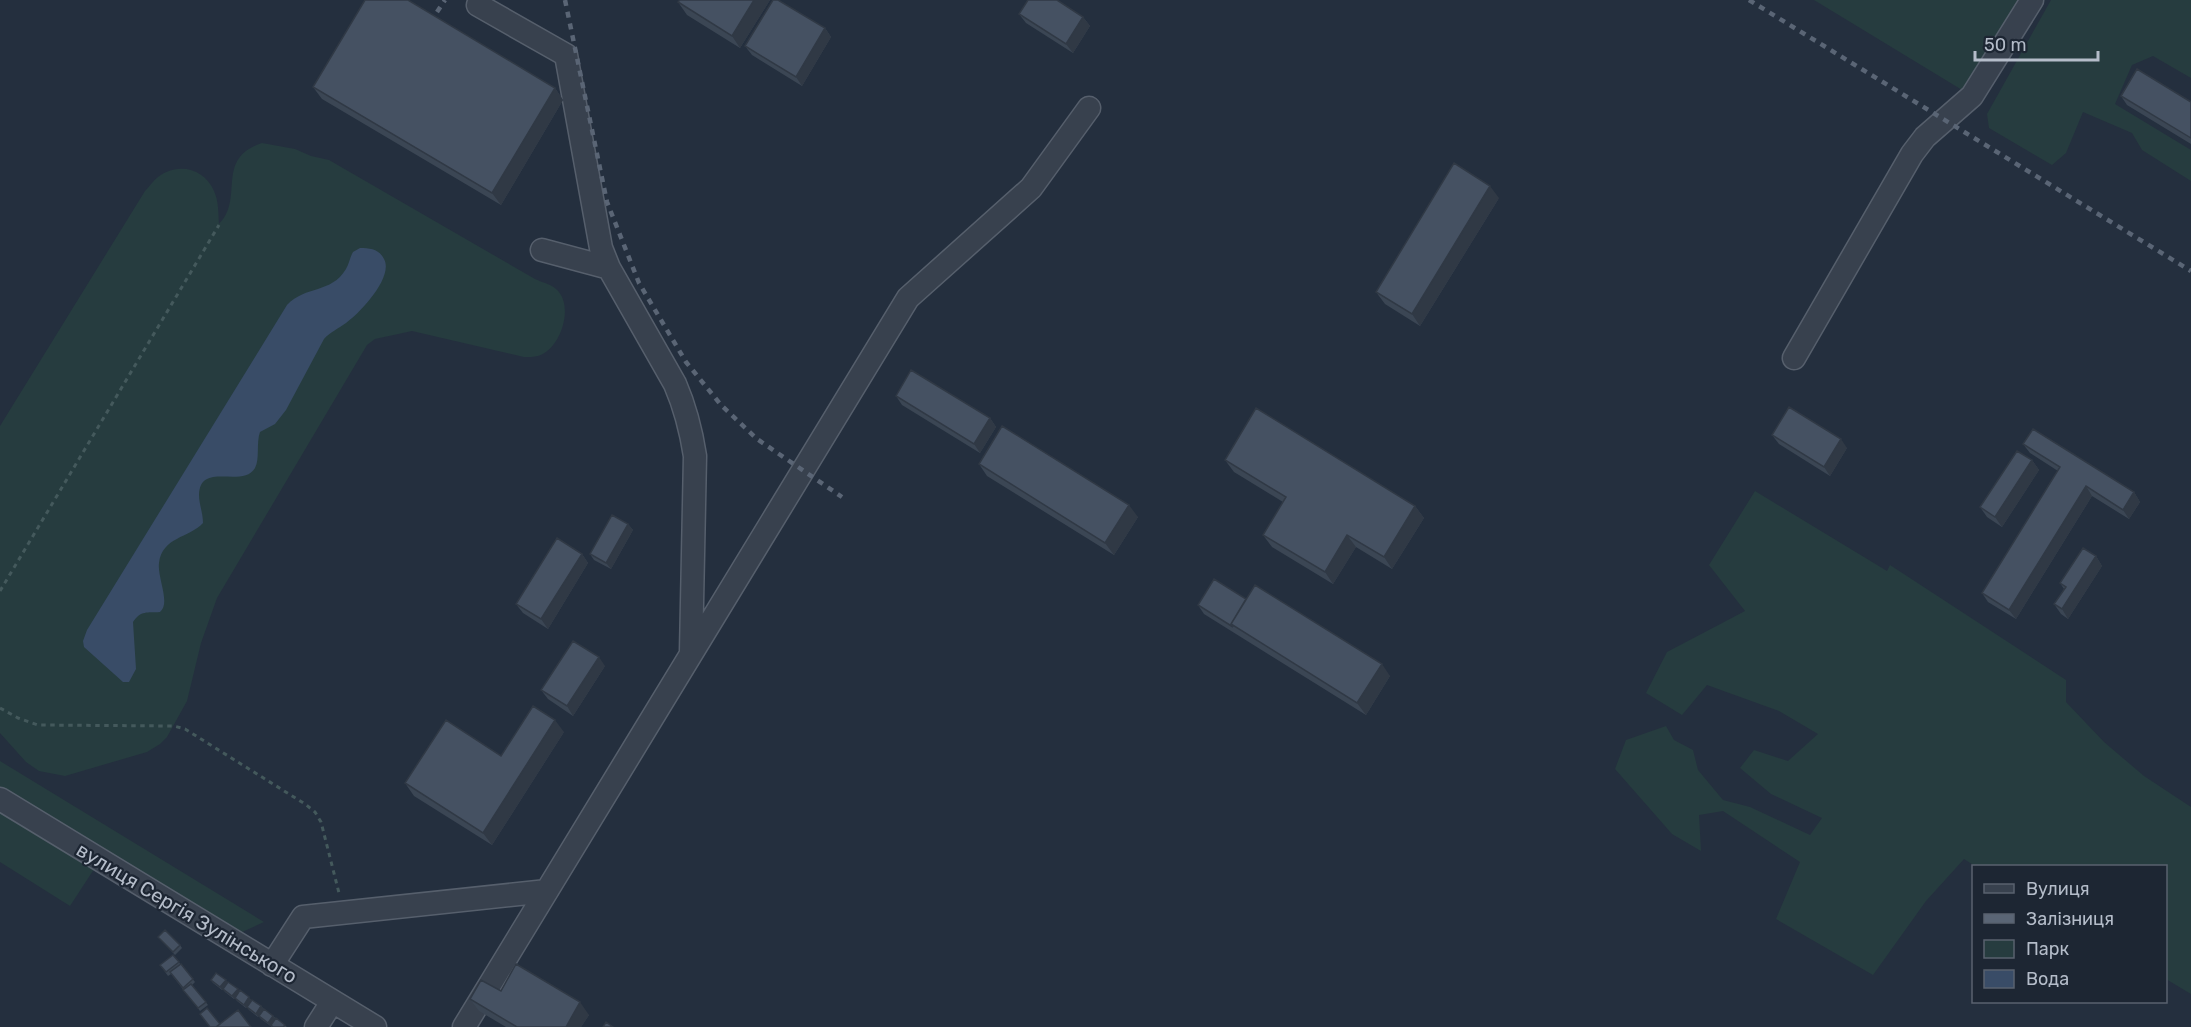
<svg xmlns="http://www.w3.org/2000/svg" width="2191" height="1027" font-family="Rubik,sans-serif">
<style>
.green{fill:#263c3f}
.water{fill:#394c67}
.lines{fill:none;stroke-linecap:round;stroke-linejoin:round}
.minor-casing{stroke:#565f6c;stroke-width:25}
.path{stroke:#44595c;stroke-width:3;stroke-dasharray:4.5 4.5;stroke-linecap:butt}
.minor{stroke:#38414e;stroke-width:22}
.rail{stroke:#5a6575;stroke-width:4.5;stroke-dasharray:6 6;stroke-linecap:butt}
.wall{fill:#3b4654}
.shaded-wall{fill:#303945}
.building{fill:#455162;stroke:#303945;stroke-width:1.5}
.labels{text-anchor:middle;stroke-width:4.5;stroke-linejoin:round;paint-order:stroke}
.street-label{font-size:20px;fill:#b4bcc9;stroke:#1d2633}
</style>
<rect width="100%" height="100%" fill="#242f3e"/>
<path class="green" d="M1814 0H2032L1972 96Z
M2051 0H2191V78L2153 56 2132 65 2115 104 2191 150V181L2142 150 2132 133 2083 112 2066 153 2052 165 1989 128 1987 114Z
M262 143 295 149 311 156 329 160 535 279C541 282 551 284 556 289 575 305 561 349 538 356 534 357 528 357 524 357L412 331 375 339 367 345 217 598 201 643 187 701 167 737 160 744 147 752 65 776 39 771 26 762 0 733V426L145 191C149 187 153 181 158 177 178 162 204 168 214 191 219 202 218 213 219 224 245 198 214 159 262 143Z
M1755 491 1887 571 1890 565 2066 680V702L2104 742 2144 776 2191 807V994L2166 979V866H1975L1964 859 1926 901 1873 975 1776 919 1800 862 1723 811 1699 815 1701 851 1672 834 1615 769 1626 740 1666 726 1674 740 1693 750 1698 770 1723 800 1750 807 1810 835 1822 818 1771 794 1740 768 1754 750 1788 761 1818 734 1779 711 1707 685 1682 715 1646 693 1667 652 1745 611 1709 565Z
M0 761 264 922 229 938 100 860 70 906 0 862Z"/>
<path class="water" d="M360 248C370 248 379 249 384 259 394 277 360 313 346 323 338 329 330 332 324 339L286 410 275 424 260 432C256 443 260 459 255 468 243 489 200 461 199 495 199 504 203 513 203 523 189 538 162 537 159 563 157 577 171 604 160 612 147 613 141 610 133 622L136 669 129 682H123L84 647 83 641 87 630 287 305C306 285 331 294 346 269 349 264 350 257 353 252Z"/>
<g class="lines">
<g class="minor-casing">
<path id="minor" d="M478 5 566 55 601 248 609 268 675 384C685 407 691 430 695 456L691 652
M542 250 609 268
M1794 358 1912 154 1925 137 1972 96 2032 0
M0 799 375 1027
M272 965 303 917 547 891
M316 1027 332 1002
M464 1027 908 298 1031 188 1089 108"/>
</g>
<path class="path" d="M0 591 219 225
M0 708 18 718 38 725 174 726 185 729 305 804 315 812 321 822 339 893"/>
<use href="#minor" class="minor"/>
<path class="rail" d="M565 0 607 202 639 283 686 362 721 405 757 439 842 497
M1749 0 2191 271
M437 12 445 0"/>
</g>
<path class="wall" d="M680 0H770L740 48 687 15 678 2Z
M1019 14 1083 17 1090 26 1073 53 1026 23Z
M825 28 831 37 802 86 752 55 745 46Z
M313 87 555 88 563 100 501 205 322 99Z
M2121 96 2191 102V144L2127 105Z
M1499 198 1420 326 1385 304 1376 292Z
M896 396 990 418 996 427 980 453 902 405Z
M1772 435 1847 448 1830 476 1779 444Z
M2023 444 2134 492 2140 502 2129 519 2092 496 2016 619 1988 602 1982 593 2058 471 2030 453Z
M1225 460 1415 506 1424 518 1392 569 1356 547 1333 584 1272 547 1263 535 1283 502 1234 472Z
M2032 460 2039 470 2002 527 1987 517 1980 507Z
M979 464 1138 517 1114 555 987 476Z
M628 524 633 530 611 569 594 560 590 554Z
M582 554 588 563 548 629 523 613 516 604Z
M2096 556 2102 566 2068 619 2061 614 2054 604 2064 589 2060 583Z
M1246 599 1390 676 1366 715 1204 614 1198 605Z
M605 666 573 716 548 699 541 690Z
M564 732 492 845 414 796 405 783 501 756Z
M158 937 180 945 182 948 175 955Z
M173 955 195 982 192 985 208 1005 200 1011 171 974 168 976 160 965Z
M211 980 228 983 251 1000 261 1006 264 1009 287 1027H272L261 1019 259 1016 263 1010 258 1017 249 1010 247 1007 246 1008 237 1001 235 998 234 999 225 992 223 989 222 990 213 983Z
M501 991 589 1015 581 1027H506L479 1011 470 999Z"/>
<path class="shaded-wall" d="M754 0H770L740 48 732 36Z
M1083 17 1090 26 1073 53 1066 44Z
M825 28 831 37 802 86 796 77Z
M555 88 563 100 501 205 492 193Z
M1490 186 1499 198 1420 326 1412 314Z
M990 418 996 427 980 453 974 444Z
M1841 439 1847 448 1830 476 1824 467Z
M2032 460 2039 470 2002 527 1995 517Z
M2086 486 2092 496 2016 619 2009 610Z
M2134 492 2140 502 2129 519 2123 510Z
M1129 505 1138 517 1114 555 1105 543Z
M1415 506 1424 518 1392 569 1384 557Z
M628 524 633 530 611 569 606 563Z
M1347 535 1356 547 1333 584 1325 572Z
M582 554 588 563 548 629 541 619Z
M2096 556 2102 566 2068 619 2062 609Z
M599 657 605 666 573 716 567 706Z
M1382 664 1390 676 1366 715 1357 703Z
M555 720 564 732 492 845 483 833Z
M226 980 228 983 222 990 220 987Z
M238 989 240 992 234 999 232 996Z
M249 997 252 1001 246 1008 244 1005Z
M580 1002 589 1015 581 1027H566Z
M261 1006 264 1009 258 1017 256 1014Z
M273 1016 276 1019 270 1026 268 1023Z"/>
<path class="building" d="M365 0H408L555 88 492 193 313 87Z
M680 0H754L732 36 678 2Z
M773 0H778L825 28 796 77 745 46Z
M1028 0H1057L1083 17 1066 44 1019 14Z
M2137 69 2191 102V138L2121 96Z
M1454 163 1490 186 1412 314 1376 292Z
M911 370 990 418 974 444 896 396Z
M1789 407 1841 439 1824 467 1772 435Z
M1256 408 1415 506 1384 557 1347 535 1325 572 1263 535 1286 497 1225 460Z
M1002 426 1129 505 1105 543 979 464Z
M2033 429 2134 492 2123 510 2086 486 2009 610 1982 593 2060 467 2023 444Z
M2017 451 2032 460 1995 517 1980 507Z
M612 515 628 524 606 563 590 554Z
M557 538 582 554 541 619 516 604Z
M2083 548 2096 556 2062 609 2054 604 2066 587 2060 583Z
M1214 579 1246 599 1231 624 1233 627 1198 605Z
M1255 585 1382 664 1357 703 1231 624Z
M573 641 599 657 567 706 541 690Z
M533 706 555 720 483 833 405 783 446 720 501 756Z
M165 930 180 945 173 952 158 937Z
M173 955 179 962 166 972 160 965Z
M181 964 193 979 183 988 170 972Z
M516 964 580 1002 566 1027H517L470 999 481 980 501 991Z
M216 973 226 980 220 987 211 980Z
M228 982 238 989 232 996 223 989Z
M191 984 206 1002 198 1008 183 990Z
M240 990 249 997 244 1005 235 998Z
M252 1000 261 1006 256 1014 247 1007Z
M207 1008 220 1024 216 1027H210L200 1014Z
M264 1009 273 1016 268 1023 259 1016Z
M238 1010 251 1027H216Z
M276 1018 285 1025 283 1027H273L271 1025Z
M606 1022 613 1027H603Z"/>
<g class="labels">
<g class="street-label">
<text transform="translate(187 913) rotate(31)" y="7">вулиця Сергія Зулінського</text>
</g>
</g>
<rect x="1972" y="865" width="195" height="138" fill="#1d2633" stroke="#59626f" stroke-width="1.5"/>
<rect x="1984" y="884" width="30" height="9" fill="#38414e" stroke="#59626f" stroke-width="1.5"/>
<text x="2026" y="895" font-size="18" fill="#b4bcc9">Вулиця</text>
<rect x="1984" y="914" width="30" height="9" fill="#5a6575" stroke="#59626f" stroke-width="1.5"/>
<text x="2026" y="925" font-size="18" fill="#b4bcc9">Залізниця</text>
<rect x="1984" y="940" width="30" height="18" fill="#263c3f" stroke="#59626f" stroke-width="1.5"/>
<text x="2026" y="955" font-size="18" fill="#b4bcc9">Парк</text>
<rect x="1984" y="970" width="30" height="18" fill="#394c67" stroke="#59626f" stroke-width="1.5"/>
<text x="2026" y="985" font-size="18" fill="#b4bcc9">Вода</text>
<path d="M1975 51v9h123v-9" fill="none" stroke="#b4bcc9" stroke-width="3"/>
<text x="1984" y="51" font-size="18" fill="#b4bcc9" stroke="#1d2633" stroke-width="4.5" paint-order="stroke">50 m</text>
</svg>
